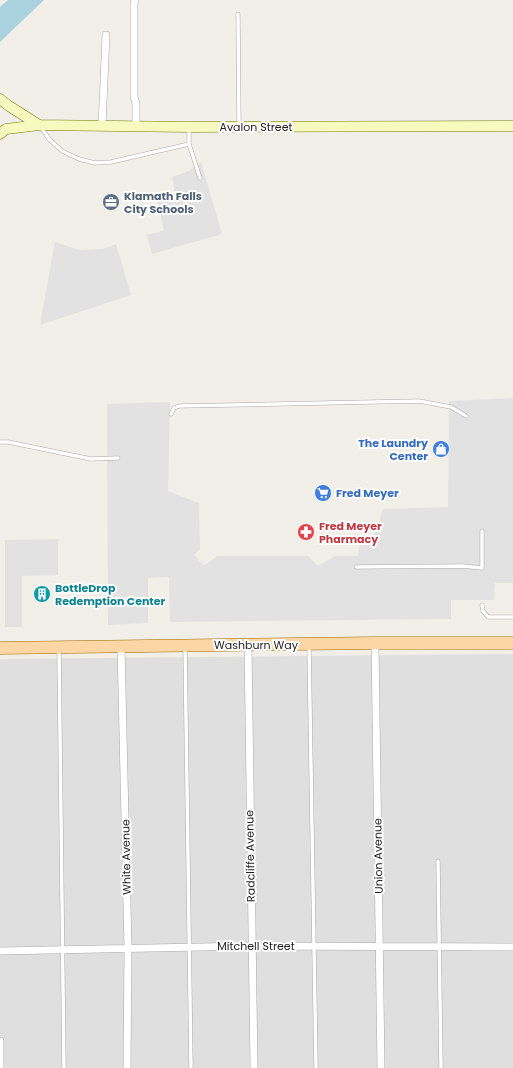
<svg xmlns="http://www.w3.org/2000/svg" width="513" height="1068" font-family="Poppins,sans-serif">
<style>
.residential{fill:#e0dfdf}
.parking{fill:#e2e2e2}
.water{fill:#aad3df}
.lines{fill:none;stroke-linecap:round;stroke-linejoin:round}
.lane-casing{stroke:#a9a9a9;stroke-width:4.5}
.street-casing{stroke:#a9a9a9;stroke-width:8}
.secondary-casing{stroke:#707d05;stroke-width:11}
.primary-casing{stroke:#a06b00;stroke-width:13}
.lane{stroke:#fff;stroke-width:3.5}
.street{stroke:#fff;stroke-width:7}
.secondary{stroke:#f7fabf;stroke-width:10}
.primary{stroke:#fcd6a4;stroke-width:12}
.labels{text-anchor:middle;stroke-width:4;stroke-linejoin:round;paint-order:stroke}
.street-label{font-size:11px;fill:#222;stroke:#fff}
.service-label{font-size:11px;font-weight:bold;fill:#4e5e75;stroke:#fff;text-anchor:start}
.shop-label{font-size:11px;font-weight:bold;fill:#366cbe;stroke:#fff;text-anchor:end}
.health-label{font-size:11px;font-weight:bold;fill:#be3a42;stroke:#fff;text-anchor:start}
.culture-label{font-size:11px;font-weight:bold;fill:#0d838f;stroke:#fff;text-anchor:start}
</style>
<rect width="100%" height="100%" fill="#f2efe9"/>
<path class="residential" d="M513 654V1068H0V659Z"/>
<path class="parking" d="M201 162 222 234 152 254 147 235 164 231 157 197 175 193 172 177 189 171Z
M55 242 79 250 103 249 116 244 131 295 40 325Z
M513 398V583H495L494 600H451V619L170 622 169 577 148 578V623L108 625 107 404 170 402 168 491 199 503 200 549 194 555 204 566 217 556H308L318 566 335 556H358L360 537 367 543 376 532 383 509 448 507 449 401Z
M58 539V575L22 576V627H5V540Z"/>
<path class="water" d="M8 0H44L0 42V7Z"/>
<g class="lines">
<g class="lane-casing">
<path id="lane" d="M238 14 239 125
M41 127 49 139 62 151 79 159 95 163 111 162 189 144V128
M189 144 200 178
M171 414 174 408 179 406 419 401 451 407 466 416
M0 442H8L91 459 118 458
M356 567 462 566 482 568V531
M482 605 483 611 488 617H513
M309 646 316 1068
M185 647 191 1068
M59 649 64 1068
M438 861 441 1068"/>
</g>
<g class="street-casing">
<path id="street" d="M135 0 134 4V96L136 104V126
M102 126 106 35
M375 643 381 1068
M248 645 254 1068
M121 647 128 948 127 1068
M0 951 251 946 513 947
M0 1041V1068"/>
</g>
<g class="secondary-casing">
<path id="secondary" d="M0 99 9 106 39 125
M0 134 6 129 39 125 189 127 513 126"/>
</g>
<g class="primary-casing">
<path id="primary" d="M0 648 375 643H513"/>
</g>
<use href="#lane" class="lane"/>
<use href="#street" class="street"/>
<use href="#secondary" class="secondary"/>
<use href="#primary" class="primary"/>
</g>
<defs>
<g id="office-disc" transform="scale(0.9)"><circle r="9.5" fill="#5c6f8a" stroke="#fff"/><path d="M-6-3h4V-5.5h4V-3h4V5H-6ZM-1-4.5V-3h2v-1.5ZM-6 0V1H6V0Z" fill="#fff"/></g>
<g id="shop-disc" transform="scale(0.9)"><circle r="9.5" fill="#3f7fe0" stroke="#fff"/><path d="M-5-2.5h2.3a2.7 3.5 0 0 1 5.4 0H5L5.5 6h-11ZM-1.5-2.5h3a1.5 2.3 0 0 0-3 0Z" fill="#fff"/></g>
<g id="supermarket-disc" transform="scale(0.9)"><circle r="9.5" fill="#3f7fe0" stroke="#fff"/><path d="M-6-5.5h2.5l.6 2H6L4.5 2H-2.5L-4.4-4H-6ZM-1.5 3.2a1.3 1.3 0 1 0 .1 0ZM3 3.2a1.3 1.3 0 1 0 .1 0Z" fill="#fff"/></g>
<g id="pharmacy-disc" transform="scale(0.9)"><circle r="9.5" fill="#e0444e" stroke="#fff"/><path d="M-2-6h4v4h4v4h-4v4h-4v-4h-4v-4h4Z" fill="#fff"/></g>
<g id="building-disc" transform="scale(0.9)"><circle r="9.5" fill="#0f9aa8" stroke="#fff"/><path d="M-4-6H4V6H1V3H-1V6H-4ZM-2.5-4.3h1.7v1.8h-1.7ZM.8-4.3h1.7v1.8H.8ZM-2.5-1h1.7V.8h-1.7ZM.8-1h1.7V.8H.8Z" fill="#fff"/></g>
</defs>
<g fill-rule="evenodd">
<use href="#office-disc" x="111" y="202"/>
<use href="#shop-disc" x="441" y="449"/>
<use href="#supermarket-disc" x="323" y="493"/>
<use href="#pharmacy-disc" x="306" y="532"/>
<use href="#building-disc" x="42" y="594"/>
</g>
<g class="labels">
<g class="street-label">
<text x="256" y="131">Avalon Street</text>
<text x="256" y="649">Washburn Way</text>
<text transform="translate(250 856) rotate(-91)" y="4">Radcliffe Avenue</text>
<text transform="translate(378 856) rotate(-91)" y="4">Union Avenue</text>
<text transform="translate(126 857) rotate(-91)" y="4">White Avenue</text>
<text x="256" y="950">Mitchell Street</text>
</g>
<g class="service-label">
<text x="124" y="200">Klamath Falls<tspan x="124" dy="13">City Schools</tspan></text>
</g>
<g class="shop-label">
<text x="428" y="447">The Laundry<tspan x="428" dy="13">Center</tspan></text>
<text x="336" y="497" text-anchor="start">Fred Meyer</text>
</g>
<g class="health-label">
<text x="319" y="530">Fred Meyer<tspan x="319" dy="13">Pharmacy</tspan></text>
</g>
<g class="culture-label">
<text x="55" y="592">BottleDrop<tspan x="55" dy="13">Redemption Center</tspan></text>
</g>
</g>
</svg>
